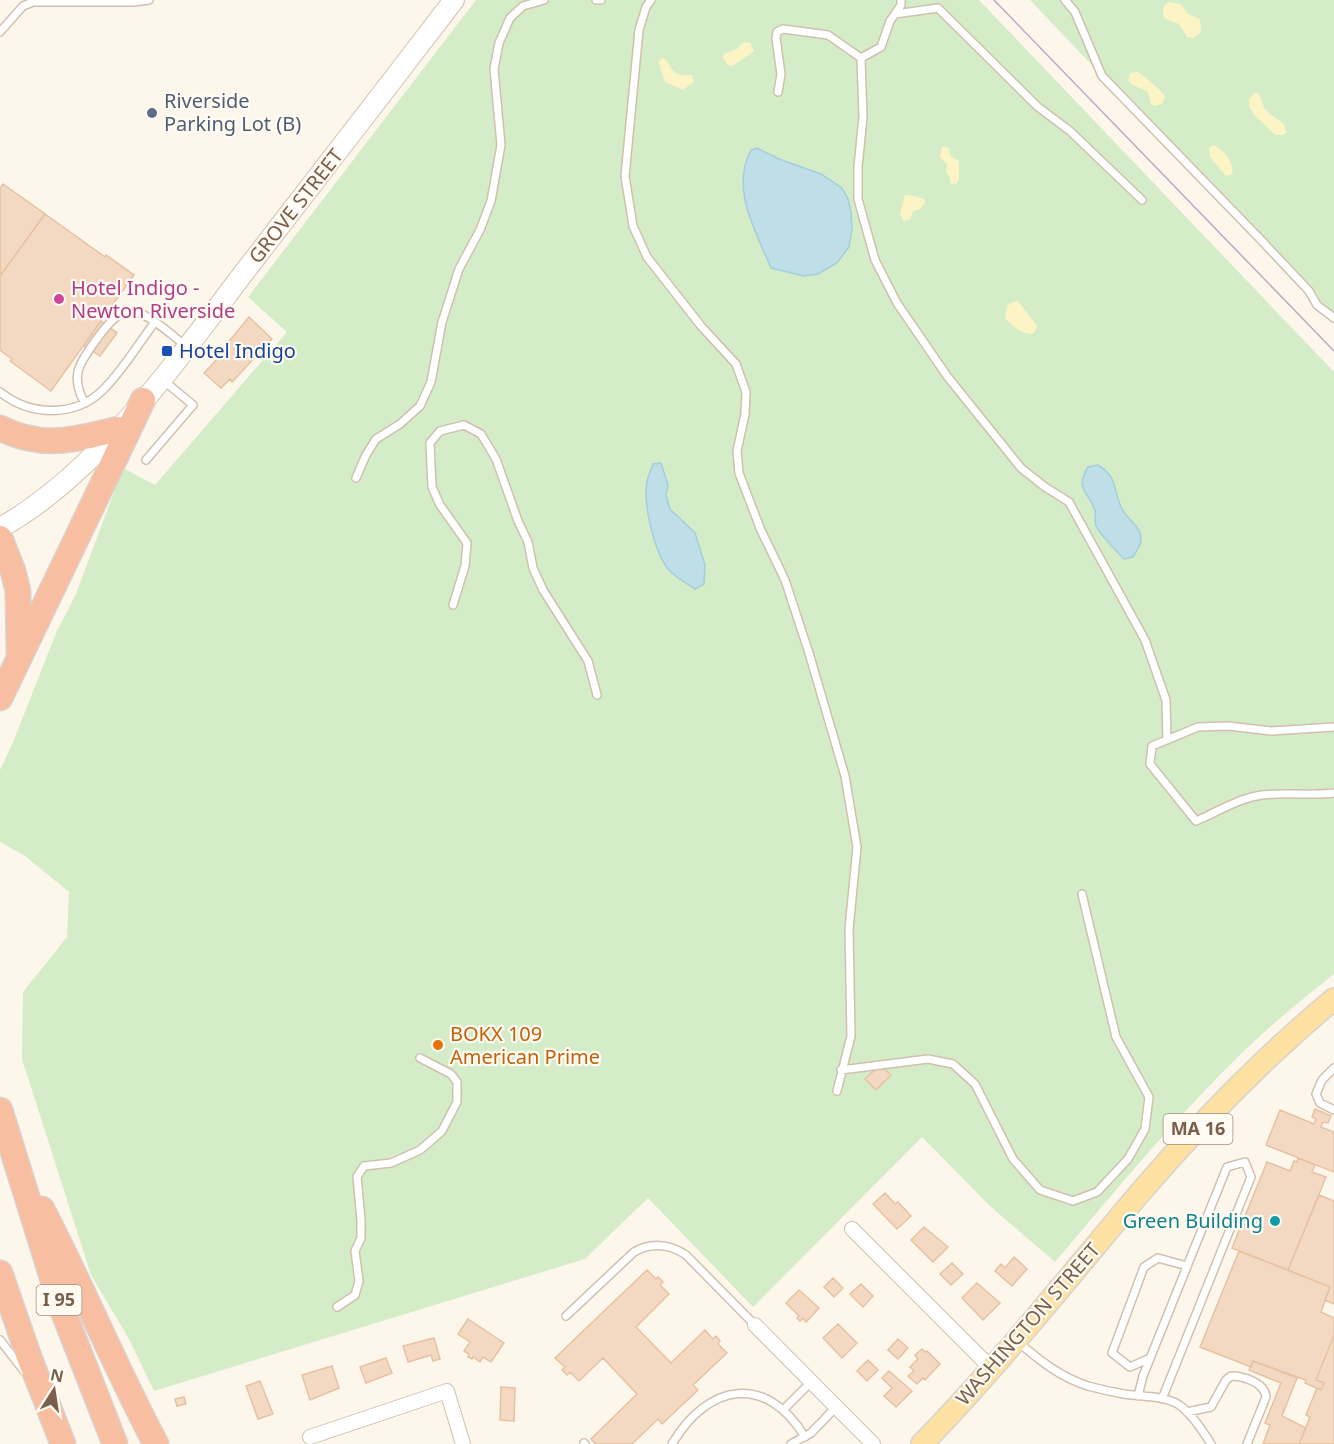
<svg xmlns="http://www.w3.org/2000/svg" width="1334" height="1444" font-family="'Noto Sans',sans-serif">
<style>
.green{fill:#d4ecc8}
.sand{fill:#fdf4c6}
.water{fill:#bedfe8;stroke:#a4cedb;stroke-width:1.5}
.building{fill:#f4d9c2;stroke:#e7c1a1;stroke-width:1.5}
.lines{fill:none;stroke-linecap:round;stroke-linejoin:round}
.lane-casing{stroke:#d1c0af;stroke-width:10}
.street-casing{stroke:#d1c0af;stroke-width:16}
.secondary-casing{stroke:#d4c1ad;stroke-width:22}
.primary-casing{stroke:#dad2cd;stroke-width:24}
.highway-casing{stroke:#dad2cd;stroke-width:27}
.lane{stroke:#fff;stroke-width:7}
.street{stroke:#fff;stroke-width:14}
.secondary{stroke:#fff;stroke-width:20}
.primary{stroke:#fce1a3;stroke-width:21}
.highway{stroke:#f8bea1;stroke-width:24}
.tram{stroke:#bca7c9;stroke-width:1.5}
.service-dot{fill:#5c6f8a;stroke:#fffbf2;stroke-width:2}
.hotel-dot{fill:#d1479c;stroke:#fffbf2;stroke-width:2}
.transit-dot{fill:#1a4fb4;stroke:#fffbf2;stroke-width:2}
.food-dot{fill:#e8710a;stroke:#fffbf2;stroke-width:2}
.culture-dot{fill:#0f9aa8;stroke:#fffbf2;stroke-width:2}
.labels{text-anchor:middle;stroke-width:4.5;stroke-linejoin:round;paint-order:stroke}
.shield{fill:#fffbf2;stroke:#a28e7e;stroke-width:1.5}
.shield-label{font-size:18px;font-weight:bold;fill:#7a604c}
.service-label{font-size:20px;fill:#4e5e75;stroke:#fffbf2;text-anchor:start}
.street-label{font-size:20px;fill:#7a604c;stroke:#fffbf2}
.hotel-label{font-size:20px;fill:#b23c85;stroke:#fffbf2;text-anchor:start}
.transit-label{font-size:20px;fill:#164399;stroke:#fffbf2;text-anchor:start}
.food-label{font-size:20px;fill:#c56008;stroke:#fffbf2;text-anchor:start}
.culture-label{font-size:20px;fill:#0d838f;stroke:#fffbf2;text-anchor:end}
</style>
<rect width="100%" height="100%" fill="#fdf7eb"/>
<path class="green" d="M476 0H979L1334 372V974C1303 999 1272 1024 1244 1051 1176 1117 1116 1190 1055 1262L991 1207 922 1137 753 1307 648 1198 585 1259 154 1391 129 1339 91 1275 22 1059 23 992 67 937 69 892 25 856 0 842V770L14 740 56 633 76 594 123 468 155 485 287 332 248 297Z
M1030 0H1334V320Z"/>
<path class="sand" d="M1169 2 1181 4 1188 14 1200 19 1201 32 1193 38 1187 37 1179 24 1166 19 1163 16 1164 6Z
M743 42 750 43 754 51 734 65 730 66 726 63 723 58 724 54 737 49Z
M663 58C670 62 670 70 677 74 680 76 688 75 692 75L694 82 683 90 665 82 659 64V61Z
M1137 72C1143 74 1163 92 1165 97L1162 104 1154 106 1151 104 1148 92 1131 84 1128 80 1130 73Z
M1255 93 1259 94 1265 110 1284 124 1286 133 1283 135H1276L1256 117 1249 107V99Z
M1213 145C1223 149 1235 163 1232 174L1226 176 1210 157 1209 148Z
M942 146 949 148 950 156 959 161V179L956 184 950 183V177L946 172 947 164 940 157Z
M905 195 915 196 924 199 925 203 920 209 913 211 910 219 904 221 900 214Z
M1018 301 1037 326 1034 333C1025 337 1011 325 1005 318L1007 306 1013 302Z"/>
<path class="water" d="M757 148 779 159 821 174 842 188 848 199 851 212 852 229 849 247 837 263 818 274 804 276 771 268C756 231 730 190 751 150Z
M661 463 668 485 666 495 670 509 695 533 705 565 704 584 695 589C686 583 675 577 668 569 654 551 643 504 647 482 648 476 651 470 653 464Z
M1098 465C1119 478 1112 489 1122 509 1127 520 1142 526 1141 540 1141 545 1136 552 1133 557L1124 559C1118 553 1099 533 1096 526 1094 521 1096 516 1095 511 1089 491 1074 490 1088 467Z"/>
<path class="building" d="M3 184 45 214 0 276V189Z
M45 214 105 257 106 255 134 275 51 391 10 361 12 359 0 350V276Z
M249 317 272 339 232 382 230 379 221 388 204 373 223 353 221 351Z
M101 321 117 333 100 356 84 345Z
M880 1065 891 1075 876 1090 865 1079Z
M1315 1109 1331 1116 1328 1123 1323 1122 1321 1127 1334 1132V1172L1266 1145 1280 1110 1314 1124 1316 1119 1312 1117Z
M1298 1158 1315 1165 1312 1172 1326 1177 1288 1270 1232 1248 1267 1162 1290 1171 1294 1161 1297 1162Z
M885 1193 895 1204 898 1202 911 1216 897 1229 873 1204Z
M1319 1195 1334 1201V1304L1325 1300 1330 1287 1288 1270Z
M924 1227 948 1247 933 1262 911 1240Z
M1239 1251 1330 1287 1321 1312 1334 1318V1335L1316 1380 1324 1383 1321 1390 1305 1383 1306 1380 1253 1361 1251 1367 1200 1347Z
M1014 1257 1027 1269 1012 1286 995 1271 1001 1264 1005 1268Z
M952 1263 963 1274 951 1285 940 1274Z
M647 1270 656 1279 658 1277 663 1282 660 1285 669 1294 636 1327 671 1363 705 1330 713 1339 716 1336 720 1341 718 1344 727 1353 693 1385 698 1390 662 1424 658 1419 632 1444H596L591 1439 637 1394 603 1358 579 1381 570 1372 567 1375 562 1370 565 1367 555 1358Z
M833 1278 843 1288 834 1297 824 1287Z
M977 1283 1000 1303 983 1320 962 1298Z
M861 1284 873 1296 863 1307 850 1294Z
M799 1290 819 1308 806 1322 803 1318 800 1321 797 1318 799 1316 786 1303Z
M468 1319 504 1343 491 1362 483 1357 480 1362 473 1357 472 1359 468 1357 469 1354 464 1351 470 1342 458 1334Z
M838 1324 857 1343 842 1358 823 1338Z
M1334 1335V1444H1299L1310 1417 1306 1415 1317 1388 1321 1390 1324 1383 1316 1380Z
M434 1338 440 1359 433 1361 431 1355 408 1362 403 1346Z
M898 1339 908 1348 898 1359 888 1350Z
M922 1349 925 1352 927 1351 940 1364 925 1380 923 1378 917 1384 908 1376 914 1371 910 1367 918 1359 915 1355Z
M386 1358 392 1373 366 1383 360 1367Z
M868 1360 878 1370 867 1381 857 1371Z
M1253 1361 1297 1378 1282 1416 1306 1428 1299 1444H1263L1270 1425 1265 1423 1281 1383 1249 1370Z
M332 1366 339 1388 310 1400 302 1375Z
M889 1371 912 1391 896 1407 884 1396 892 1388 882 1378Z
M260 1381 273 1414 258 1419 246 1386Z
M501 1387 515 1388 514 1421 500 1420Z
M184 1397 186 1404 177 1406 175 1399Z"/>
<g class="lines">
<g class="lane-casing">
<path id="lane" d="M596 0H601
M651 0 646 7 639 30 625 176 633 226 647 257 701 326 736 364 746 392 745 414 737 451 739 473 760 528 785 580 809 653 845 776 857 847 849 929 851 1036 837 1091
M1065 0 1075 12 1102 76 1262 241 1309 291 1317 305 1334 318
M895 14 901 5V0
M0 32 23 6 33 2H133L149 0
M778 92 781 74 776 38 777 32 783 29 828 35 861 58
M1142 200 1070 131 1038 107 938 8 895 14 890 21 881 47 861 58 863 117 858 167V199L875 260 897 303 947 376 1021 468 1045 487 1069 502 1145 640 1166 700 1167 740
M0 392C30 416 74 418 103 390 122 371 138 345 154 323
M85 403C79 394 76 382 78 372 80 360 105 326 115 318 119 314 126 311 132 311 147 312 174 337 186 346
M146 460 193 405 163 380
M356 478 366 455 376 439 400 424 420 406 431 382 442 322 459 269 480 230 491 201 501 145 494 69 499 43 510 18 523 6 544 0
M453 605 465 566 467 543 440 505 432 487 430 443 440 431 464 425 481 434 496 459 518 521 528 542 533 568 543 590 588 661 597 695
M1334 727 1271 731 1228 726 1198 727 1152 746 1150 764 1196 821C1217 812 1239 798 1262 795 1286 792 1310 796 1334 793
M1334 1068 1322 1080 1316 1094 1320 1103 1334 1110
M841 1070 928 1059 953 1064 975 1084 1013 1159 1040 1190 1073 1201 1097 1192 1128 1159 1145 1129 1149 1097 1116 1037 1082 894
M337 1307 355 1295 359 1281 355 1251 361 1238V1220L357 1177 364 1166 391 1163 420 1150 442 1131 457 1102V1082L451 1074 420 1058
M566 1316 634 1252C651 1242 670 1244 686 1255L755 1325
M0 1340 24 1371
M1017 1341C1039 1360 1060 1377 1088 1386 1099 1389 1112 1392 1124 1394 1142 1397 1168 1395 1182 1407 1194 1417 1203 1431 1211 1444
M1148 1359 1130 1367 1112 1353 1144 1267 1158 1258 1187 1266
M1138 1396 1143 1376 1227 1167 1245 1162 1251 1177 1162 1399
M784 1409 811 1382
M1187 1412 1211 1407 1226 1380 1231 1376C1244 1376 1265 1383 1266 1397L1247 1444
M584 1443 585 1444
M672 1444C708 1383 766 1373 805 1437
M791 1444 811 1433 836 1407"/>
</g>
<g class="street-casing">
<path id="street" d="M852 1229 991 1368
M755 1325 873 1444
M310 1437 447 1391 463 1444"/>
</g>
<g class="secondary-casing">
<path id="secondary" d="M0 528C99 473 181 355 249 266 317 178 386 89 454 0"/>
</g>
<g class="primary-casing">
<path id="primary" d="M922 1444C999 1365 1068 1278 1139 1194 1199 1124 1263 1058 1334 999"/>
</g>
<g class="highway-casing">
<path id="highway" d="M0 428C42 449 74 440 118 429
M0 538 13 571 18 591 19 653
M0 698 143 400
M0 1110 61 1306 115 1444
M42 1209C82 1286 115 1367 156 1444
M0 1273 29 1357 63 1444"/>
</g>
<use href="#lane" class="lane"/>
<use href="#street" class="street"/>
<use href="#secondary" class="secondary"/>
<use href="#primary" class="primary"/>
<use href="#highway" class="highway"/>
<path class="tram" d="M994 0 1334 351"/>
</g>
<circle class="service-dot" cx="152" cy="113" r="6"/>
<circle class="hotel-dot" cx="59" cy="299" r="6"/>
<rect class="transit-dot" x="161" y="345" width="12" height="12" rx="3"/>
<circle class="food-dot" cx="438" cy="1045" r="6"/>
<circle class="culture-dot" cx="1275" cy="1221" r="6"/>
<g class="labels">
<g class="shield">
<rect x="1163.5" y="1114" width="69" height="30" rx="4.5"/>
<rect x="36.5" y="1285" width="45" height="30" rx="4.5"/>
</g>
<g class="shield-label">
<text x="1198" y="1135">MA 16</text>
<text x="59" y="1306">I 95</text>
</g>
<g class="service-label">
<text x="164" y="108">Riverside<tspan x="164" dy="23">Parking Lot (B)</tspan></text>
</g>
<g class="street-label">
<text transform="translate(296 206) rotate(-52)" y="7">GROVE STREET</text>
<text transform="translate(1028 1324) rotate(-49)" y="7">WASHINGTON STREET</text>
</g>
<g class="hotel-label">
<text x="71" y="295">Hotel Indigo -<tspan x="71" dy="23">Newton Riverside</tspan></text>
</g>
<g class="transit-label">
<text x="179" y="358">Hotel Indigo</text>
</g>
<g class="food-label">
<text x="450" y="1041">BOKX 109<tspan x="450" dy="23">American Prime</tspan></text>
</g>
<g class="culture-label">
<text x="1263" y="1228">Green Building</text>
</g>
</g>
<g transform="translate(54 1390) rotate(12)" stroke="#fffbf2" stroke-width="4.5" paint-order="stroke">
<path d="M0-4.5L10 22L0 15L-10 22Z" fill="#7a604c"/>
<text y="-9" font-size="16" font-weight="bold" text-anchor="middle" fill="#7a604c">N</text>
</g>
</svg>
